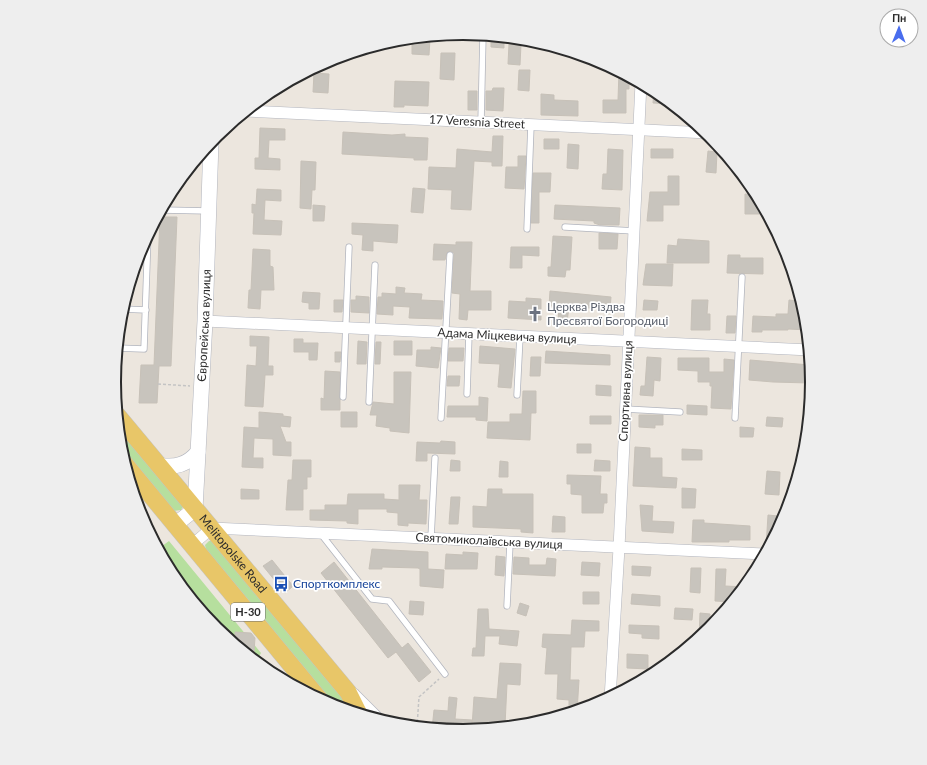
<svg xmlns="http://www.w3.org/2000/svg" width="927" height="765" font-family="Lato,sans-serif">
<style>
.green{fill:#b6df9e}
.building{fill:#c8c4bd;stroke:#c7c1b8}
.lines{fill:none;stroke-linecap:round;stroke-linejoin:round}
.lane-casing{stroke:#b2b5be;stroke-width:7}
.street-casing{stroke:#b2b5be;stroke-width:12}
.secondary-casing{stroke:#b2b5be;stroke-width:16}
.primary-casing{stroke:#c4c4c4;stroke-width:18}
.path{stroke:#c4c4c4;stroke-width:1.5;stroke-dasharray:3 2;stroke-linecap:butt}
.lane{stroke:#fff;stroke-width:5.5}
.street{stroke:#fff;stroke-width:11}
.secondary{stroke:#fff;stroke-width:15}
.primary{stroke:#e8c668;stroke-width:17}
.labels{text-anchor:middle;stroke-width:3.5;stroke-linejoin:round;paint-order:stroke}
.shield{fill:#fff;stroke:#6b6b6b;stroke-width:1}
.shield-label{font-size:11px;font-weight:bold;fill:#2b2b2b}
.street-label{font-size:12px;fill:#2b2b2b;stroke:#fff}
.worship-label{font-size:12px;fill:#5b616d;stroke:#fff;text-anchor:start}
.transit-label{font-size:12px;fill:#164399;stroke:#fff;text-anchor:start}
.rim{fill:none;stroke:#2b2b2b;stroke-width:2}
</style>
<rect width="100%" height="100%" fill="#ece6de"/>
<path class="green" d="M118 427 183 506 181 510 173 511 120 447Z
M169 541 261 653 256 662 216 629 173 576 158 549Z
M209 541H212L350 705 348 711 337 707 206 549 205 545Z"/>
<path class="building" d="M491 36 504 37V48L491 47Z
M412 38 430 39 429 55 412 54Z
M509 44H521L520 65 508 64Z
M441 53H455L454 80 440 79Z
M519 70H530L529 91 518 90Z
M619 71 629 77V89H626V113H603V100H618Z
M314 73 329 74 328 93 313 92Z
M395 81 429 82 428 106 404 105V107H394Z
M493 88H504L503 111 486 110V91H492Z
M654 90 658 92 673 104 653 103Z
M468 91H477V110H468Z
M541 94 554 95V100L578 101V116L541 115Z
M260 128 285 129V140H269L268 158 280 159V170L255 169V158H259Z
M343 132 392 135 405 134V137L428 138 427 160H414V158L342 154Z
M493 136H503L502 166H492V162L474 161 471 210 451 209 452 190 428 189 429 167 456 168 457 149 492 152Z
M544 139H559V149H544Z
M568 144 579 145 578 169 567 168Z
M608 149 623 150 622 190 602 189 603 174H607Z
M651 149H673V158H651Z
M708 151 717 152 716 173 706 172Z
M518 156H526L524 189 505 188 506 167H518Z
M301 161 316 162 315 190H312L311 209 300 208Z
M533 173H551L550 192H539V223H531Z
M668 176H679V205H663V221H647L650 192H668Z
M413 188 425 189 423 213 411 212Z
M257 189 281 190V201L265 200 264 220 282 221 281 235 253 234 254 213H252V204L256 205Z
M745 194 757 195 764 206 763 214H745Z
M313 205 325 206 324 221H313Z
M555 205 620 208 619 225H600L594 223V221L554 219Z
M160 217H177L171 366H159L157 403H139L141 365H154Z
M352 223 398 225 397 243 373 241V251L362 250 363 235 352 234Z
M599 233 618 234 617 249H599Z
M553 236 572 237 570 270H566L565 277 548 276V267H551Z
M678 239 709 241V263H667L668 245 677 246Z
M456 242H472L470 291H491V310H468L467 320 459 319 460 294 452 293 454 253 451 251 447 252 445 260H433L434 244 456 245Z
M511 247H539V256L522 255V268H510Z
M253 249 270 250V266L273 267 274 290H261L260 309 248 308 249 290H251Z
M728 255H740V258H763V274L727 273Z
M646 264H673L672 286 643 285Z
M396 287 405 288 404 293 422 294 421 300 443 301 442 319 409 318 410 307 393 306V315L377 314 378 297H382V293L396 294Z
M550 291 611 297 610 309 569 307 567 322H558L559 306H549Z
M303 292 320 293 319 309H309V303L302 302Z
M356 296 369 297V313L351 312V300H356Z
M526 298 541 299V320L508 318 509 301 526 302Z
M334 300H343L342 312H334Z
M644 300 658 301 657 310H643Z
M692 300H708L707 314H710V330H691Z
M789 300 798 301 797 310H805L808 330 788 329V330H762V332H752L753 316 776 317V314H788Z
M727 316H736L735 333H726Z
M250 336 269 337 268 366H273V375H265L263 407 245 406 247 365 256 366 257 346H250Z
M294 339H303V343H318L317 360H309V352H294Z
M358 341 367 342 366 364H357Z
M394 341H412V355H394Z
M376 342H381L380 364H375Z
M480 346 515 349 511 388 498 387 500 364 479 363Z
M431 347 441 348 438 368 416 366 417 350H431Z
M449 348H464L463 361H448Z
M546 351 610 355V365L545 363Z
M335 352H341L340 362H335Z
M531 357H541L540 376H530Z
M647 357 661 358 660 381 654 380 653 396 640 395 641 386H645Z
M678 358H709V372H724V359L734 360 731 409 711 408 712 386H710V382H698V371L678 370Z
M750 360 810 365 809 383 773 382 749 380Z
M325 371 340 372V410H321V398L324 399Z
M394 372H411L409 433 390 431V428L376 426 377 415H370L373 402 394 404Z
M448 376H460L459 386H447Z
M596 385 611 386V396L596 395Z
M523 391H536V413H531L530 440 487 438 488 422H510V414H522Z
M479 397 488 398 487 421 476 420V417H447L448 406H479Z
M687 405 707 406V415L687 414Z
M259 412 283 414V416L291 417 290 427 280 426 286 442H291V456L273 455V439L254 438 253 458H263V468L242 467 244 427 259 428Z
M341 412H357V427H341Z
M639 415H663V425H655V428L639 427Z
M590 416H611V424H590Z
M767 417 783 418 782 427 766 426Z
M740 427 754 428 753 437H740Z
M441 441 455 442V454L427 453V461H416L417 442 440 443Z
M577 444H591V453H577Z
M635 447 650 448V458H662V477L677 478 676 488 633 486Z
M682 449 702 450V460H682Z
M293 460H311V477H307V489H303V510H286L288 480H292Z
M451 460 460 461V471H450Z
M595 460 610 461V471H594Z
M500 461 508 462V477H499Z
M767 471 780 472 779 495 765 494Z
M567 475 601 476 600 494H607V503H604L603 513H582V495L571 494V484H567Z
M399 485H420L419 500H427L426 524 408 523V526L398 525V513L387 512V509H358V524L347 523V521L310 520V510H325V505H347L348 494H384V499L399 500Z
M682 488 696 489 695 508H682Z
M241 489 259 490V499H241Z
M488 489H502V494H533V533L521 532V529L473 527V506L487 507Z
M451 497H460L458 524H449Z
M640 505 653 506 652 521 674 522 673 533 642 531Z
M768 515 778 516 777 533 769 548 766 547Z
M553 516 565 517V532H552Z
M693 520H704V523L750 526V540H729V542H692Z
M372 549 428 552V569L444 570 443 588 420 586V569L418 568 382 567V569H369Z
M463 552 478 553 477 569H445L446 554 463 555Z
M496 556 505 557 504 576 495 575Z
M514 557 529 558V565H546L547 558 556 559 555 576 513 574Z
M272 560 293 586 285 593 263 566Z
M334 562 402 648 408 643 431 672 419 682 396 652 388 658 321 573Z
M582 562 600 563 599 576 581 575Z
M632 566 651 567 650 576 632 575Z
M691 568H701L700 593 690 592Z
M716 569H726L725 586 746 587 733 602 715 601Z
M583 592H599V604H583Z
M632 594 660 596V606L631 604Z
M410 601 424 602 423 615 409 614Z
M520 603 529 606 526 616 517 613Z
M675 608 693 609 692 620 674 619Z
M478 609H488L489 629 519 631 517 646 499 644 500 636H485L484 656H472L473 648H476Z
M700 613 710 614V619H719L699 639Z
M572 620 599 621V631H585L584 647H571L570 680H579L577 712 569 714V700L557 699 558 674H545L547 648 542 647 543 634 571 635Z
M629 625 659 626V639L642 638V634L629 633Z
M235 632 251 633 255 638 254 652H244L235 642Z
M627 654 648 655V669L627 668Z
M500 663 521 664 520 685 507 684 505 725H495L494 728 472 727 474 697 497 699Z
M449 697 457 698 455 719 472 720V731L432 729 434 710 448 711Z"/>
<g class="lines">
<g class="lane-casing">
<path id="lane" d="M481 122 483 35
M162 210 209 211
M565 227 634 231
M527 229 531 125
M122 309 146 310
M117 348 144 349 148 234
M467 394 469 334
M517 395 520 336
M343 397 349 247
M369 402 375 265
M625 409 680 412
M441 418 450 255
M735 418 742 277
M321 534 372 599 389 601 445 674
M431 538 435 458
M507 606 510 543"/>
</g>
<g class="street-casing">
<path id="street" d="M246 111 708 133
M205 321 810 350
M193 544 212 528 766 554
M610 699 619 548 641 83"/>
</g>
<g class="secondary-casing">
<g id="secondary">
<path d="M159 465C175 468 187 465 198 452"/>
<path id="s1" d="M176 524 195 509 205 321 211 142"/>
<path d="M352 695 377 720"/>
</g>
</g>
<g class="primary-casing">
<g id="primary">
<path id="s2" d="M117 415 348 692 359 714"/>
<path d="M124 463 320 700"/>
</g>
</g>
<path class="path" d="M158 384 190 386
M417 727 419 697 439 679"/>
<use href="#lane" class="lane"/>
<use href="#street" class="street"/>
<use href="#secondary" class="secondary"/>
<use href="#primary" class="primary"/>
</g>
<defs>
<g id="church-bare" transform="scale(1.2)"><path d="M-1.2-6h2.4v3.5h3.3v2.4h-3.3V6h-2.4V-.1h-3.3v-2.4h3.3Z" fill="#6b7280" stroke="#fff" stroke-width="2.5" paint-order="stroke"/></g>
<g id="bus-bare" transform="scale(1.2)"><path d="M-5-6H5V4H4V6H2V4H-2V6H-4V4H-5ZM-3.5-4V0h7V-4ZM-3.5 1.2v1.5H-2V1.2ZM2 1.2v1.5H3.5V1.2Z" fill="#1a4fb4" stroke="#fff" stroke-width="2.5" paint-order="stroke"/></g>
</defs>
<g fill-rule="evenodd">
<use href="#church-bare" x="535" y="314"/>
<use href="#bus-bare" x="281" y="584"/>
</g>
<g class="labels">
<rect class="shield" x="231" y="603" width="34" height="18" rx="3"/>
<g class="shield-label">
<text x="248" y="616">Н-30</text>
</g>
<g class="street-label">
<text transform="translate(477 122) rotate(3)" y="4">17 Veresnia Street</text>
<text dy="4" stroke="none"><textPath href="#s1" startOffset="208">Європейська вулиця</textPath></text>
<text transform="translate(507 336) rotate(3)" y="4">Адама Міцкевича вулиця</text>
<text transform="translate(626 391) rotate(-87)" y="4">Спортивна вулиця</text>
<text transform="translate(489 541) rotate(3)" y="4">Святомиколаївська вулиця</text>
<text dy="4" stroke="none"><textPath href="#s2" startOffset="181">Melitopolske Road</textPath></text>
</g>
<g class="worship-label">
<text x="547" y="311">Церква Різдва<tspan x="547" dy="14">Пресвятої Богородиці</tspan></text>
</g>
<g class="transit-label">
<text x="293" y="588">Спорткомплекс</text>
</g>
</g>
<path d="M0 0H927V765H0ZM121 382a342 342 0 1 1 684 0a342 342 0 1 1-684 0Z" fill="#eee" fill-rule="evenodd"/>
<path class="rim" d="M121 382a342 342 0 1 1 684 0a342 342 0 1 1-684 0Z"/>
<g transform="translate(899 28) rotate(1)"><circle r="19" fill="#ffffff" stroke="#aaaaaa"/>
<path d="M0-3L7 15L0 10L-7 15Z" fill="#496dee"/>
<text y="-6" font-size="11" font-weight="bold" text-anchor="middle" fill="#2b2b2b">Пн</text>
</g>
</svg>
